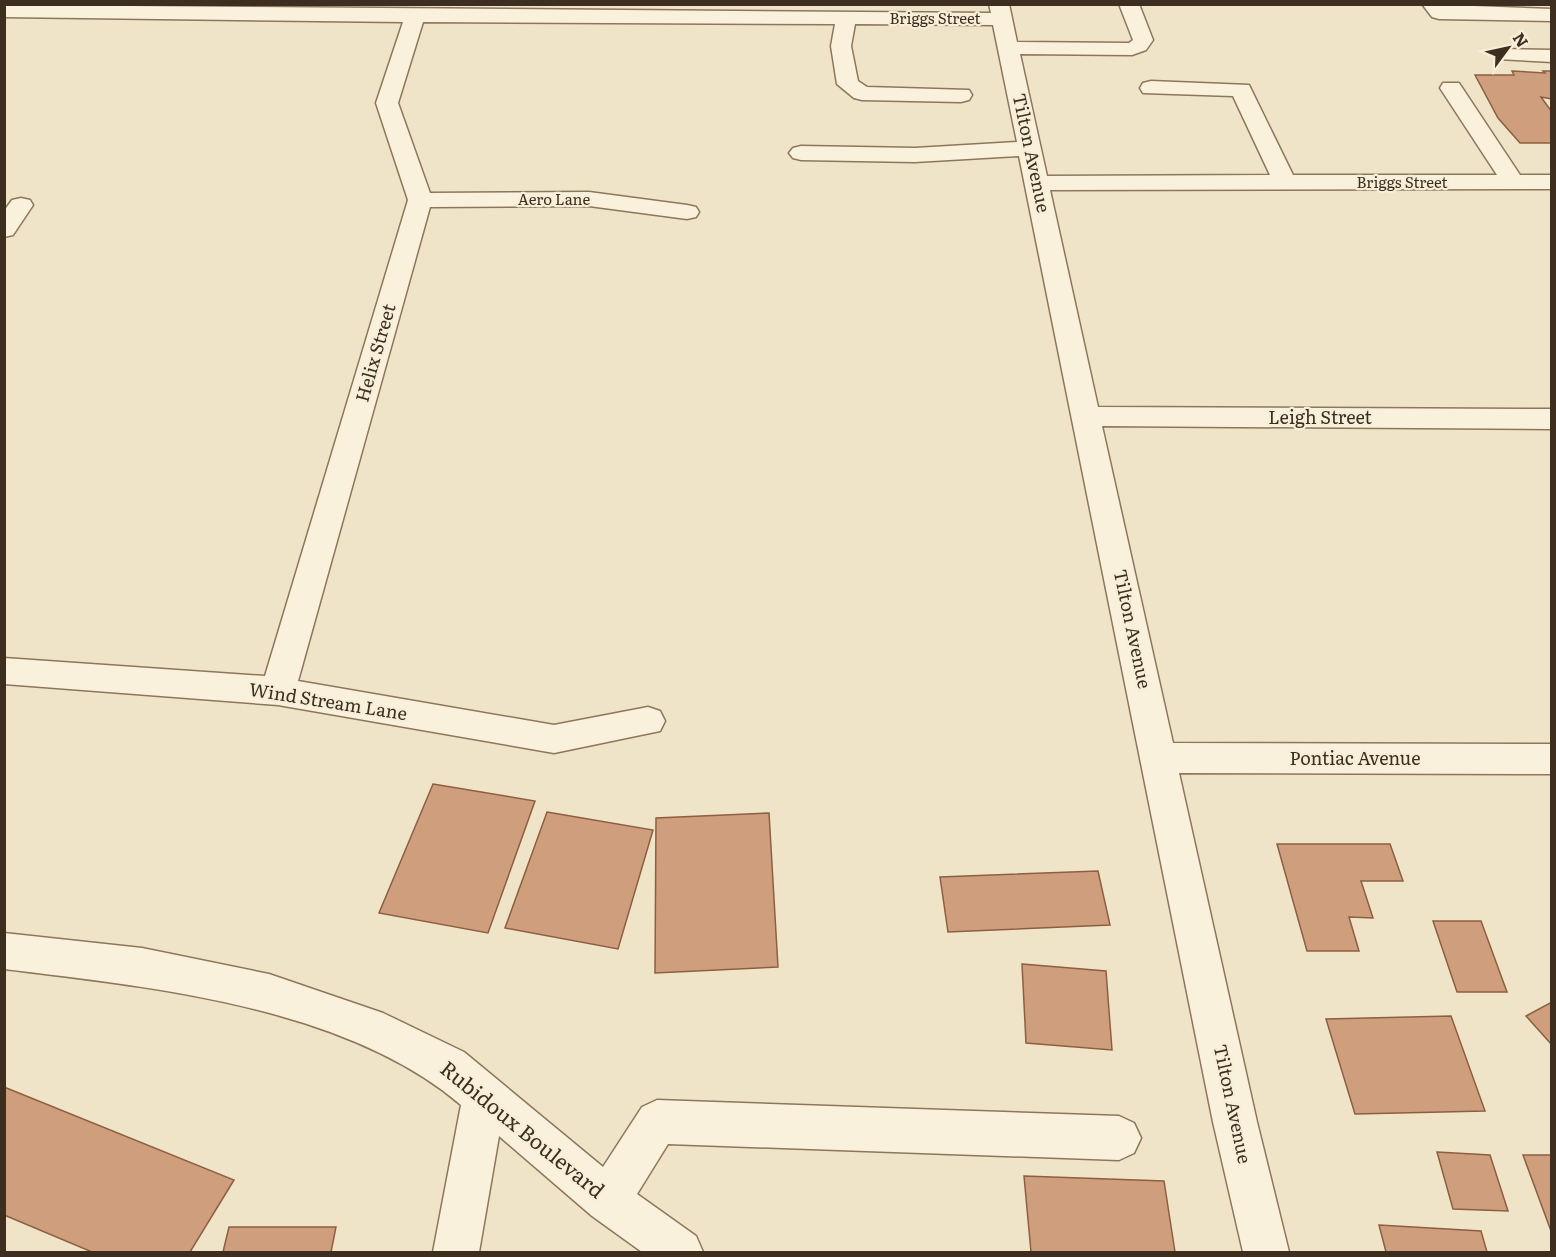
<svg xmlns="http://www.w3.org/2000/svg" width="1556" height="1257" font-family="Literata,serif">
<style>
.building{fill:#cf9f7d;stroke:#8d5f41;stroke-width:1.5}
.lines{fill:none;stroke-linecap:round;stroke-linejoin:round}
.minor-casing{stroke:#8d765c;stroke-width:3}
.minor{fill:#faf1dc;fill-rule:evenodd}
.labels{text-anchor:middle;stroke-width:4.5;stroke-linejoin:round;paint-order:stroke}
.far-street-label{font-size:15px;fill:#3d2e20;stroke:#f7eed8}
.street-label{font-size:18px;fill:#3d2e20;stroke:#f7eed8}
.near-street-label{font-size:21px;fill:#3d2e20;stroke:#f7eed8}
</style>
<rect width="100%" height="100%" fill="#f0e4c8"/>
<path class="building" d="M1512 71 1545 73 1543 71H1552V99L1541 97 1552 112V143H1520L1498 118 1475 75H1514Z
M433 784 535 801 488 933 379 913Z
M547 812 653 830 618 949 505 928Z
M769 813 778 967 655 973 656 818Z
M1277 844H1390L1403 881H1361L1373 918 1349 917 1359 951H1307Z
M1098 871 1110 925 948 932 940 877Z
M1433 921H1481L1507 992H1457Z
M1022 964 1106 971 1112 1050 1026 1043Z
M1552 1002V1045L1526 1016Z
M1451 1016 1485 1111 1355 1114 1326 1019Z
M4 1087 234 1180 190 1252H92L4 1215Z
M1437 1152 1490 1155 1508 1211 1453 1209Z
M1523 1155H1552V1231H1551Z
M1024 1176 1164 1181 1175 1252H1031Z
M1379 1225 1481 1231 1487 1252H1386Z
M229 1227H336L331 1252H223Z"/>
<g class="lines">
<g class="minor-casing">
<path id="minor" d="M989 4H1009L1017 42 1129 43 1133 40 1119 4H1139L1153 40 1146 50 1132 55 1020 54 1047 176 1270 175 1233 96 1143 93 1140 88 1143 83 1151 81 1249 85 1293 175H1497L1440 88 1443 83H1459L1520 175H1552V189L1050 190 1098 407 1552 409V429L1102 426 1173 743 1552 744V774L1179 773 1257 1122 1289 1252H1243L1213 1122 1019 156 915 162 801 160 793 158 789 153 793 148 801 146 915 148 1017 142 993 25 855 24 851 46 858 81 867 87 969 90 972 95 969 100 961 102 862 100 854 98 837 84 831 46 835 24 423 22 398 103 430 193 589 192 687 205 696 207 699 212 696 217 687 219 589 206 430 207 298 681 554 725 648 707 660 711 665 721 660 731 554 753 278 705 4 684V658L265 676 408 200 376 103 403 22 4 17V5L991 13Z
M1422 4 1552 9V21L1439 19 1432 17Z
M1504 49 1552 50V62L1497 59 1493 55 1497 51Z
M21 198 30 200 33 205 13 235 4 237V211L12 200Z
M4 933 142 948 269 974 383 1013 464 1052 603 1167 642 1107 657 1100 1119 1116 1134 1123 1141 1138 1134 1153 1119 1160 668 1144 637 1194 696 1236 703 1252H642L592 1216 499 1136 479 1252H433L461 1105C345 1006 151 987 4 969Z"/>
</g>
<use href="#minor" class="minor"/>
</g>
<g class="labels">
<g class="far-street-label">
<text x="935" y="24">Briggs Street</text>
<text x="1402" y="188">Briggs Street</text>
<text x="554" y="205">Aero Lane</text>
</g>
<g class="street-label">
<text transform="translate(1031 153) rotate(78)" y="6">Tilton Avenue</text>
<text transform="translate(376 353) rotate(-74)" y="6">Helix Street</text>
<text x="1320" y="424">Leigh Street</text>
<text transform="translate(1132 629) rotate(78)" y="6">Tilton Avenue</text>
<text transform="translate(328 702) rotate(9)" y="6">Wind Stream Lane</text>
<text x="1355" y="765">Pontiac Avenue</text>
<text transform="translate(1232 1104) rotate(78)" y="6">Tilton Avenue</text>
</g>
<g class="near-street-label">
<text transform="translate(522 1130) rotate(39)" y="7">Rubidoux Boulevard</text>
</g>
</g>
<rect width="1556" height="1257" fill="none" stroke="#3d2e20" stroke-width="12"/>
<g transform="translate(1508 48) rotate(57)" stroke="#f7eed8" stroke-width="4.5" paint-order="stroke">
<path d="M0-4.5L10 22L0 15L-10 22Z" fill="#3d2e20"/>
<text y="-9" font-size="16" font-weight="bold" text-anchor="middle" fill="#3d2e20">N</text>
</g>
</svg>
